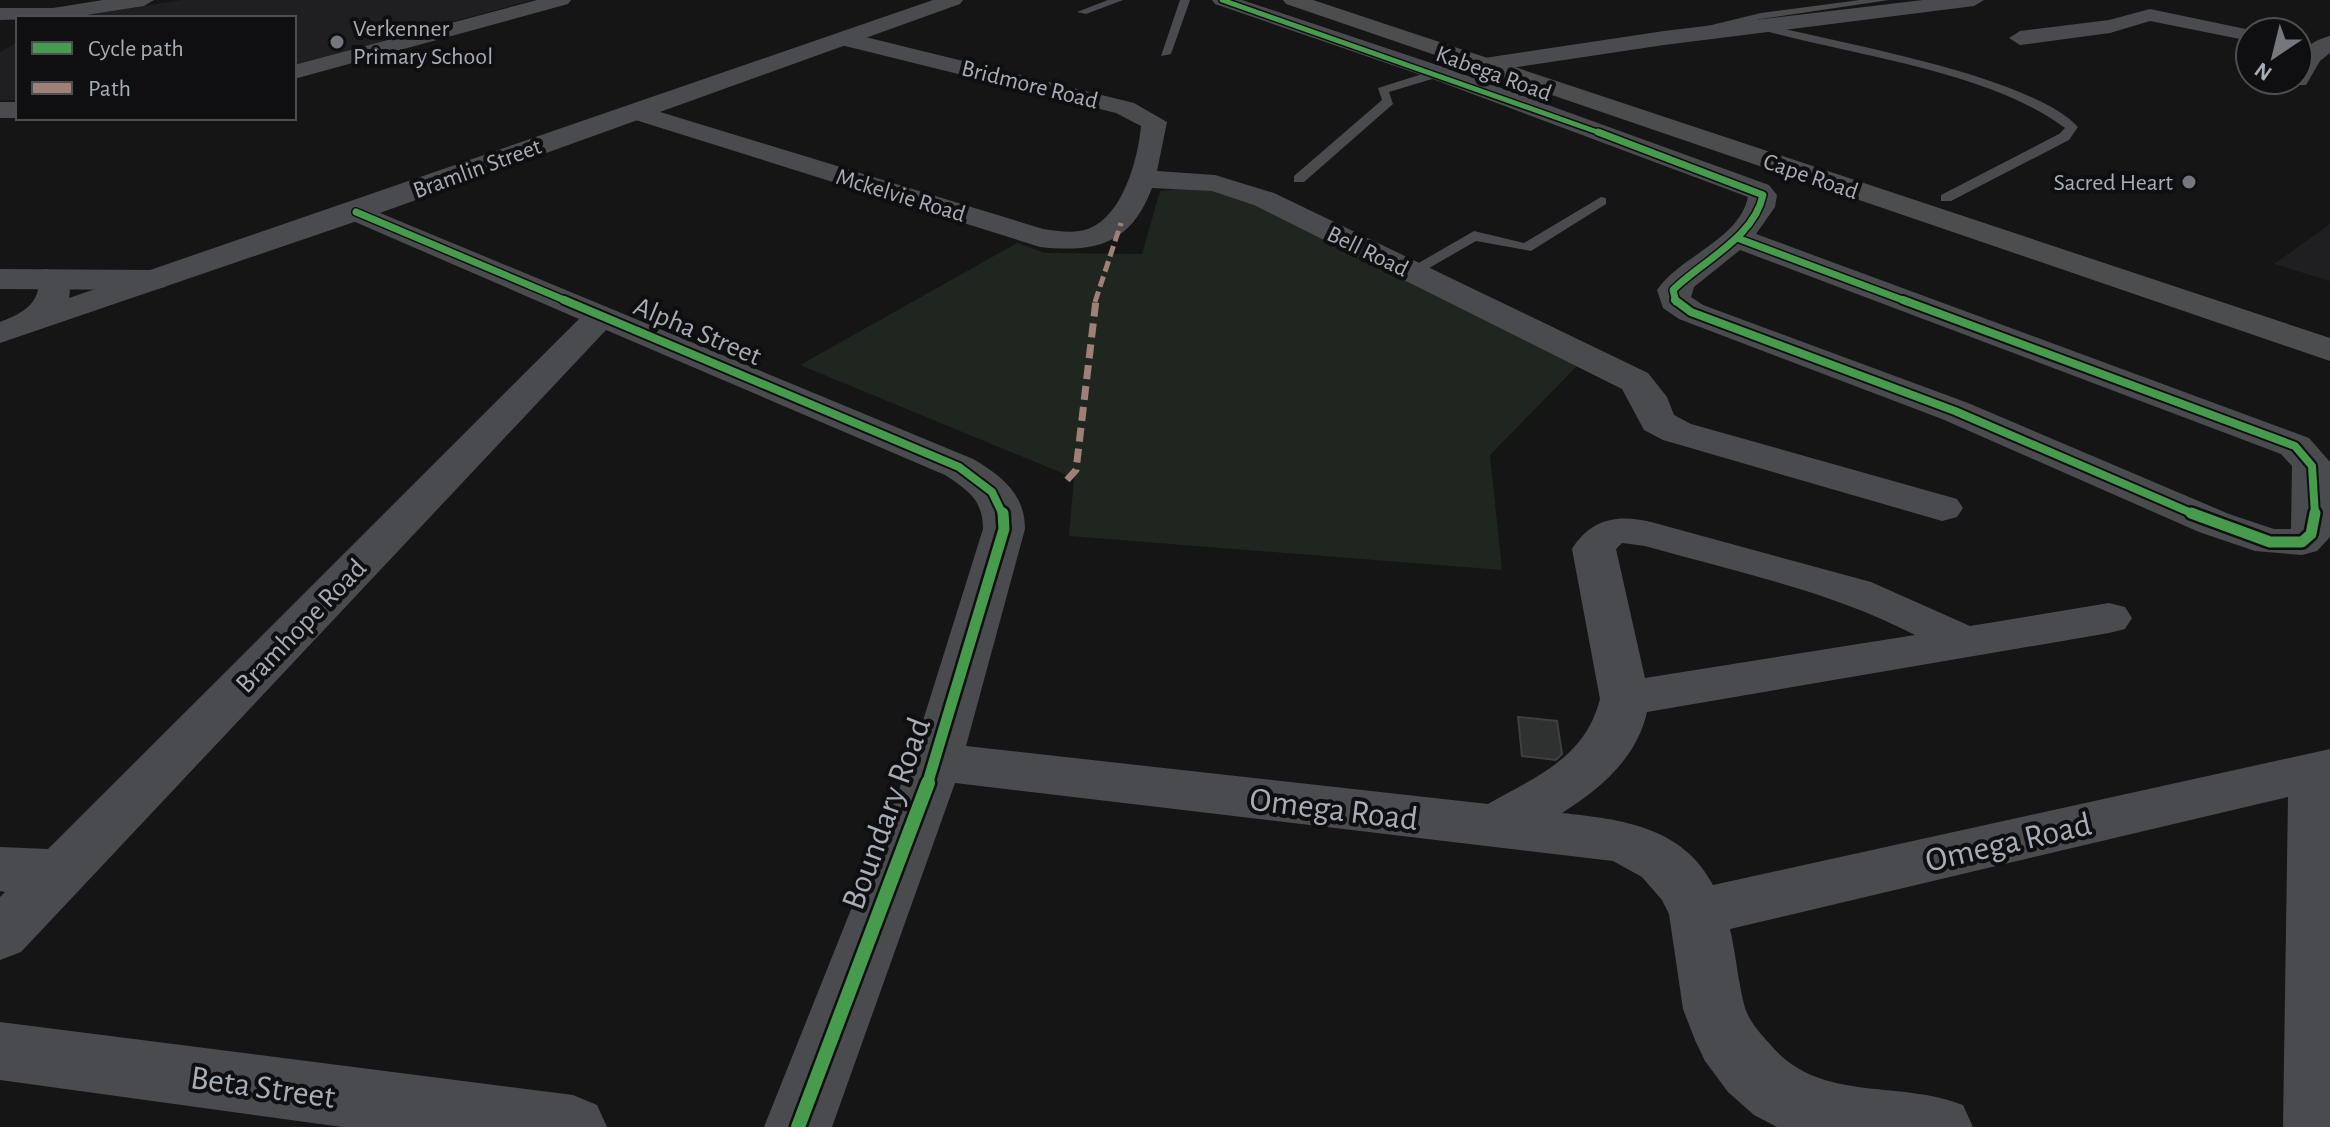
<svg xmlns="http://www.w3.org/2000/svg" width="2330" height="1127" font-family="'Alegreya Sans',sans-serif">
<style>
.built{fill:#1f1f21}
.green{fill:#1f251f}
.building{fill:#2f3030;stroke:#3d3f41;stroke-width:2}
.lines{fill:none;stroke-linecap:round;stroke-linejoin:round}
.service{fill:#494b4e;fill-rule:evenodd}
.minor{fill:#494b4e;fill-rule:evenodd}
.tertiary{fill:#494b4e;fill-rule:evenodd}
.primary{fill:#4c4d4f;fill-rule:evenodd}
.quiet-far1{stroke:#9e8076;stroke-width:5;stroke-dasharray:11 5;stroke-linecap:butt}
.quiet{stroke:#9e8076;stroke-width:7;stroke-dasharray:14 7;stroke-linecap:butt}
.cycleway-far4-casing{stroke:#0f0f11;stroke-width:8}
.cycleway-far3-casing{stroke:#0f0f11;stroke-width:10}
.cycleway-far2-casing{stroke:#0f0f11;stroke-width:12}
.cycleway-far1-casing{stroke:#0f0f11;stroke-width:16}
.cycleway-casing{stroke:#0f0f11;stroke-width:19}
.cycleway-far4{stroke:#469c4c;stroke-width:5}
.cycleway-far3{stroke:#469c4c;stroke-width:7}
.cycleway-far2{stroke:#469c4c;stroke-width:8}
.cycleway-far1{stroke:#469c4c;stroke-width:11}
.cycleway{stroke:#469c4c;stroke-width:14}
.poi-dot{fill:#74787d;stroke:#0f0f11;stroke-width:3}
.labels{text-anchor:middle;stroke-width:8;stroke-linejoin:round;paint-order:stroke}
.far-poi-label{font-size:24px;fill:#a7adb5;stroke:#0f0f11;text-anchor:start}
.far-street-label{font-size:24px;fill:#a7adb5;stroke:#0f0f11}
.street-label{font-size:28px;fill:#a7adb5;stroke:#0f0f11}
.near-street-label{font-size:34px;fill:#a7adb5;stroke:#0f0f11}
</style>
<rect width="100%" height="100%" fill="#151515"/>
<path class="built" d="M181 0H532L294 65V18H71Z
M18 42V100H0V52Z
M2330 224V281L2274 264Z"/>
<path class="green" d="M1178 189 1214 191 1254 203 1578 365 1490 455 1502 570 1069 536 1074 478 800 365 1017 243 1045 253 1142 254 1160 191Z"/>
<path class="building" d="M1518 717 1557 721 1562 754 1556 760 1522 756Z"/>
<g class="lines">
<path class="service" d="M1108 0H1123L1086 14 1077 12Z
M1180 0H1190L1171 54 1161 56Z
M1860 0H1889L1761 19 1692 34 1687 31 1761 13Z
M1759 23C1833 42 2030 75 2078 127L2069 140 1951 201H1941V195L2059 134 2065 128C1988 70 1848 55 1755 28Z
M1438 69 1444 73 1442 76 1389 92 1393 104 1304 182H1294V176L1382 100 1378 88Z
M1601 197 1606 198V204L1531 251 1476 241 1417 275 1403 272 1474 231 1524 243Z"/>
<path class="minor" d="M103 0H154L144 6 68 18 0 20V8H53Z
M537 0H571L568 4 294 79V65Z
M1212 0H1242L1446 68 1769 185 1777 195 1775 207 1756 234 2309 438 2330 462V537L2317 551 2302 555 2255 551 2199 532 1942 419 1679 319 1663 308 1657 290C1680 256 1739 240 1748 197L1430 78 1215 4ZM1740 250 2281 454 2292 466 2291 529H2274L2229 514 1968 403 1703 305 1691 297 1694 287Z
M2150 9 2260 32H2250V41L2150 21 2110 33 2020 45 2009 38 2020 31 2109 20Z
M845 32 1134 103 1167 122 1157 171 1215 175 1274 193 1648 373 1667 397 1674 415 1691 424 1957 499 1963 508 1957 517 1942 521 1663 440 1644 430 1622 389 1254 205 1212 191 1152 188C1131 244 1096 253 1040 247L626 117 622 112 626 107H644L1043 229C1057 231 1074 234 1088 229 1123 216 1138 159 1141 126L1116 113 837 44 834 39Z
M2330 36V53L2320 61 2306 85H2290L2286 80H2298C2298 56 2305 42 2330 36Z
M0 102H18V118H0Z
M356 203 973 459C1001 475 1025 494 1025 529L966 746 1488 804C1537 776 1585 758 1600 699L1572 549C1591 519 1617 514 1651 522L1871 582 1970 626 2109 603 2125 607 2132 618 2125 629 2109 633 1647 712C1637 758 1600 789 1562 813 1621 819 1683 827 1713 885L2330 749V1127H2283L2288 797 1730 929C1736 955 1738 982 1745 1008 1750 1022 1759 1032 1769 1043 1818 1104 1898 1079 1963 1105L1973 1127H1777L1754 1115 1728 1092 1705 1061 1695 1040 1683 1009 1669 914 1662 900 1642 877 1613 861 955 783 832 1127H764L910 762 983 529C983 500 968 490 945 475L606 330 21 952 0 960V897L5 892 0 891V847L48 849 579 319 346 218 341 212 346 206ZM1622 543 1645 546C1736 572 1831 591 1915 635L1645 678 1616 549Z
M0 269 154 270 165 273 170 280 165 287 154 290 0 289Z
M0 1022 573 1095 597 1105 607 1127H342L0 1080Z"/>
<path class="tertiary" d="M933 0H963L960 4 366 218 0 343V322C16 316 34 308 38 290L30 279 35 272 46 269 57 272 70 290 69 298Z
M1923 0H1984L1974 6 1664 45 1484 72 1472 65 1484 58 1664 31Z"/>
<path class="primary" d="M1283 0H1313L2330 338V361L1286 4Z"/>
<path class="quiet-far1" d="M1095 302 1121 223"/>
<path class="quiet" d="M1067 480 1076 470 1096 300"/>
<g class="cycleway-far4-casing">
<path id="cycleway-far4" d="M1222 0 1603 134"/>
</g>
<g class="cycleway-far3-casing">
<path id="cycleway-far3" d="M1598 132 1763 195C1754 238 1702 261 1673 290L1676 302
M356 212 569 302
M1737 238 1908 302"/>
</g>
<g class="cycleway-far2-casing">
<path id="cycleway-far2" d="M564 300 959 467 992 492 1003 515
M1675 300 1691 312 1955 411 2196 515
M1903 300 2295 446 2312 466 2315 515"/>
</g>
<g class="cycleway-far1-casing">
<path id="cycleway-far1" d="M2191 513 2270 542H2302L2311 534 2315 513
M927 785 1004 529 1003 513"/>
</g>
<g class="cycleway-casing">
<path id="cycleway" d="M798 1127 928 783"/>
</g>
<use href="#cycleway-far4" class="cycleway-far4"/>
<use href="#cycleway-far3" class="cycleway-far3"/>
<use href="#cycleway-far2" class="cycleway-far2"/>
<use href="#cycleway-far1" class="cycleway-far1"/>
<use href="#cycleway" class="cycleway"/>
</g>
<g class="poi-dot">
<circle cx="337" cy="42" r="8"/>
<circle cx="2189" cy="182" r="8"/>
</g>
<g class="labels">
<g class="far-poi-label">
<text x="353" y="36">Verkenner<tspan x="353" dy="28">Primary School</tspan></text>
<text x="2173" y="190" text-anchor="end">Sacred Heart</text>
</g>
<g class="far-street-label">
<text transform="translate(1494 73) rotate(20)" y="8">Kabega Road</text>
<text transform="translate(1030 84) rotate(14)" y="8">Bridmore Road</text>
<text transform="translate(477 168) rotate(-20)" y="8">Bramlin Street</text>
<text transform="translate(1811 176) rotate(19)" y="8">Cape Road</text>
<text transform="translate(901 195) rotate(17)" y="8">Mckelvie Road</text>
<text transform="translate(1368 251) rotate(26)" y="8">Bell Road</text>
</g>
<g class="street-label">
<text transform="translate(698 330) rotate(23)" y="10">Alpha Street</text>
<text transform="translate(300 625) rotate(-46)" y="10">Bramhope Road</text>
</g>
<g class="near-street-label">
<text transform="translate(1334 808) rotate(7)" y="12">Omega Road</text>
<text transform="translate(885 813) rotate(-70)" y="12">Boundary Road</text>
<text transform="translate(2008 841) rotate(-13)" y="12">Omega Road</text>
<text transform="translate(263 1086) rotate(8)" y="12">Beta Street</text>
</g>
</g>
<rect x="16" y="16" width="280" height="104" fill="#0f0f11" stroke="#4c4e53" stroke-width="2"/>
<rect x="32" y="42" width="40" height="12" fill="#469c4c" stroke="#4c4e53" stroke-width="2"/>
<text x="88" y="56" font-size="24" fill="#a7adb5">Cycle path</text>
<rect x="32" y="82" width="40" height="12" fill="#9e8076" stroke="#4c4e53" stroke-width="2"/>
<text x="88" y="96" font-size="24" fill="#a7adb5">Path</text>
<g transform="translate(2274 56) rotate(215)"><circle r="38" fill="#0f0f11" stroke="#4c4e53" stroke-width="2"/>
<path d="M0-6L14 30L0 20L-14 30Z" fill="#74787d"/>
<text y="-12" font-size="22" font-weight="bold" text-anchor="middle" fill="#a7adb5">N</text>
</g>
</svg>
